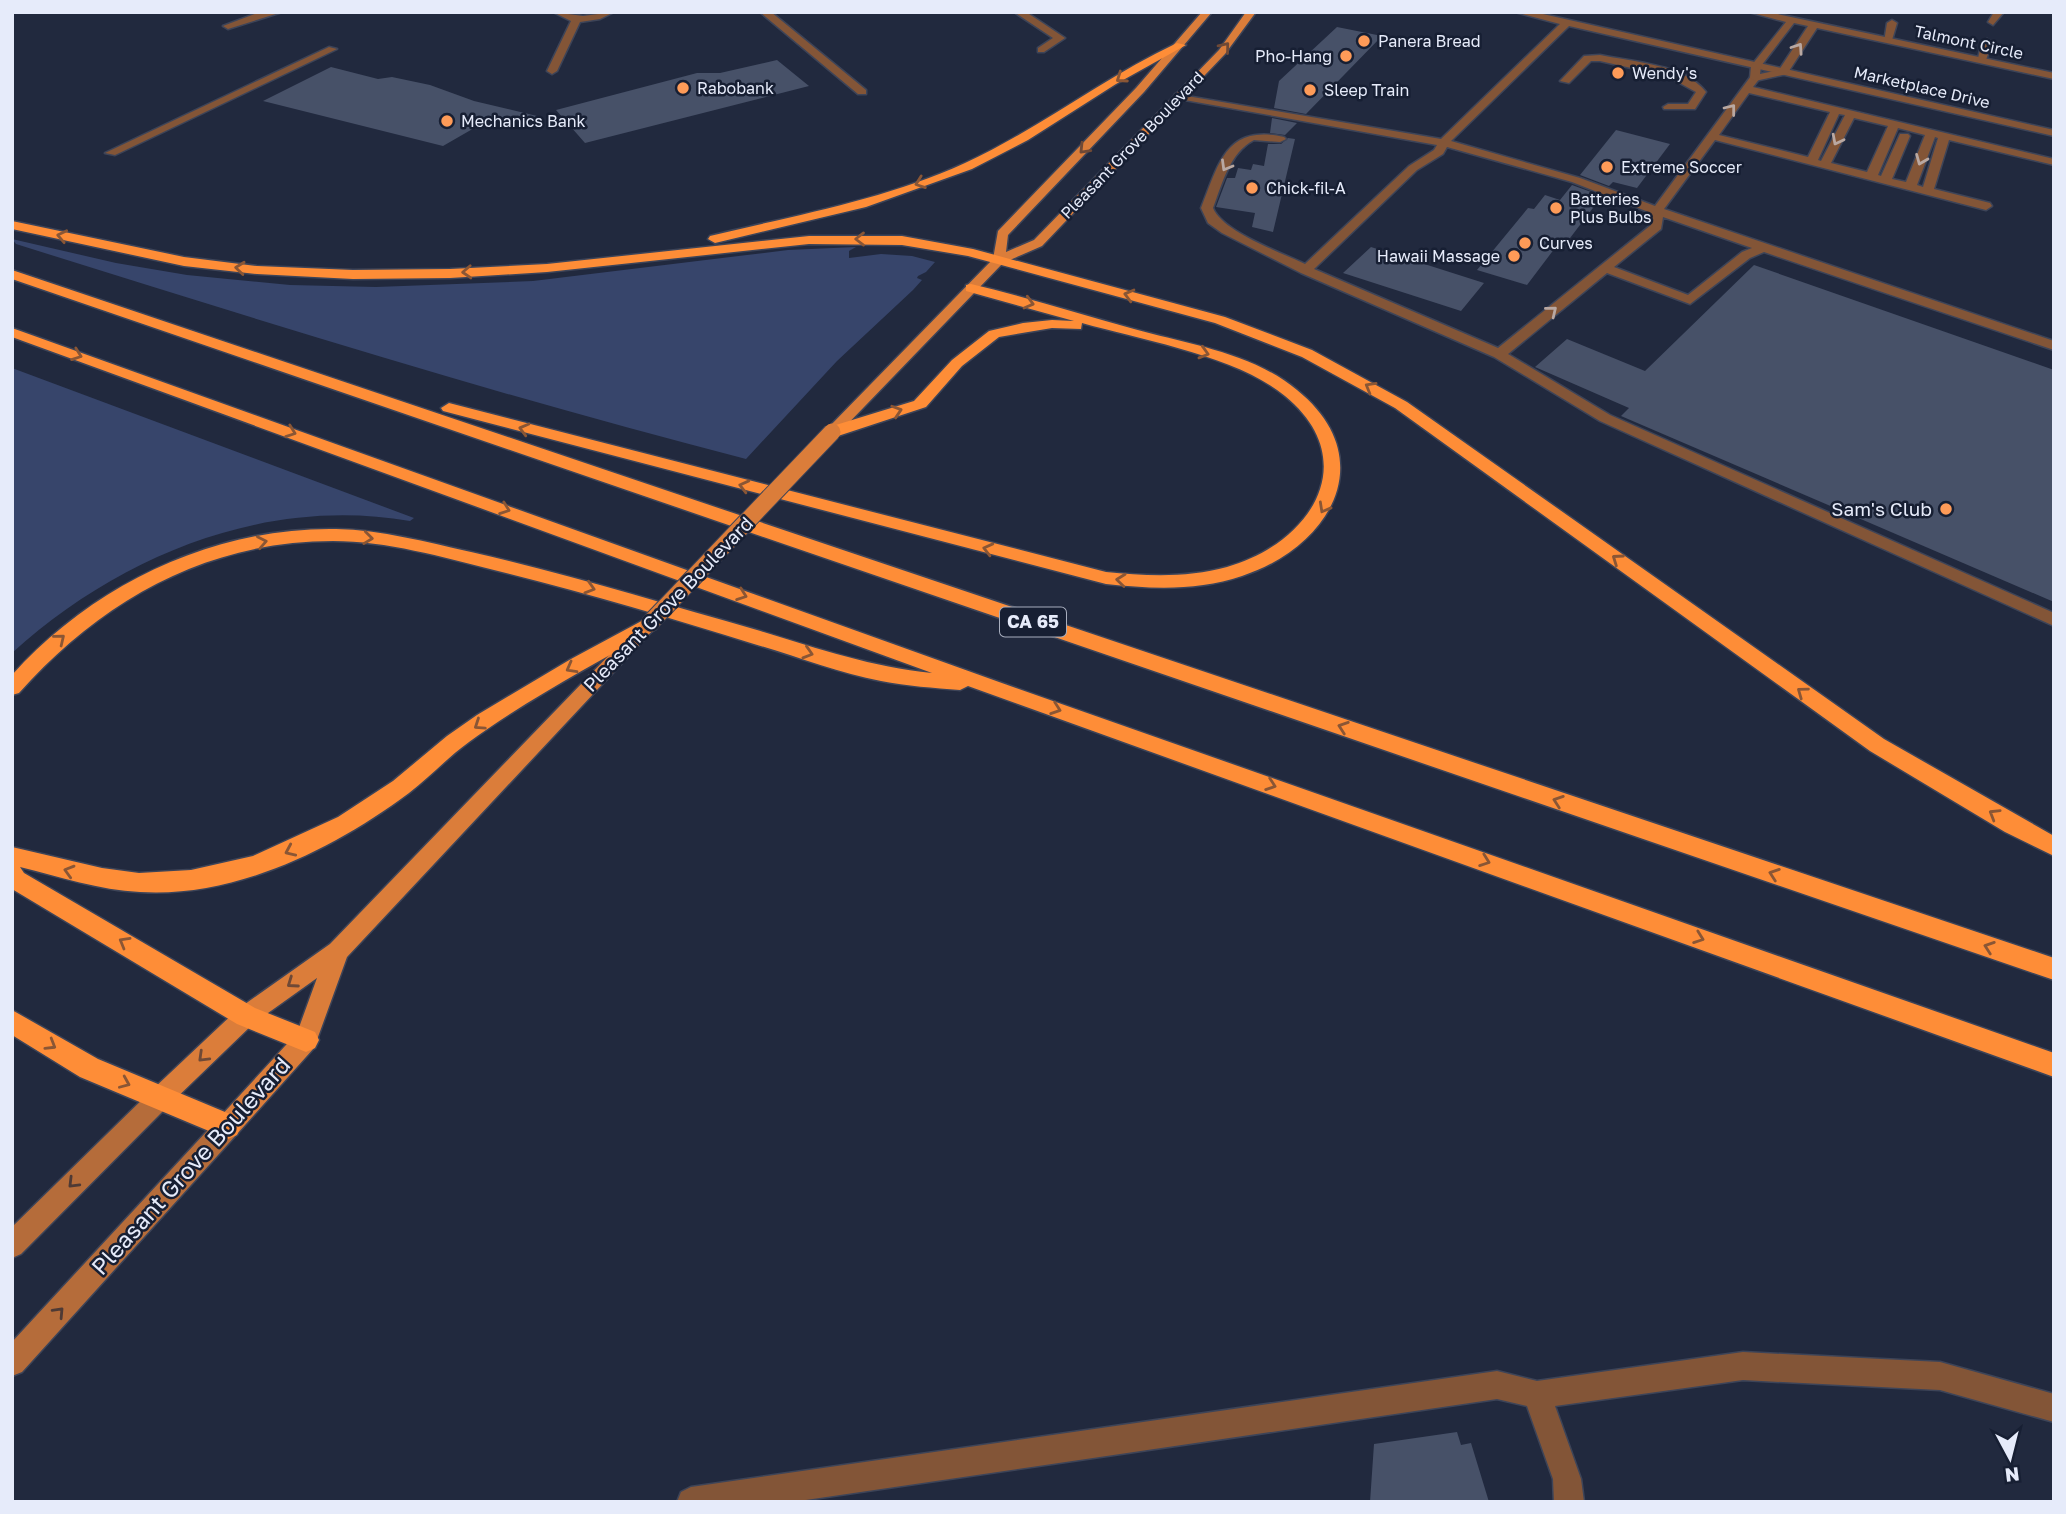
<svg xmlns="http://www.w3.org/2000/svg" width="2066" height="1514" font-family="'Golos Text',sans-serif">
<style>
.green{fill:#37456b}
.building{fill:#475168}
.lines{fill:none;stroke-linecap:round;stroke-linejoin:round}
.service-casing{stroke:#3d4458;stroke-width:3}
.minor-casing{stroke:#3d4458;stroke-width:3}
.secondary-casing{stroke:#3d4458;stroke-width:3}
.primary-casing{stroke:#3d4458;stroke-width:3}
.motorway-casing{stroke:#3d4458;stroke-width:3}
.service{fill:#835537;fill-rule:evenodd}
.minor{fill:#835537;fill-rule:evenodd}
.secondary{fill:#b56c3a;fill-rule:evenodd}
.primary{fill:#db7d3a;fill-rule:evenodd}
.motorway{fill:#fe8d37;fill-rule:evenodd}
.primary-bridge-casing{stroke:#3d4458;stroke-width:19;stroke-linecap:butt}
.primary-bridge{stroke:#db7d3a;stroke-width:17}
.oneway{stroke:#6f4936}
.oneway2{stroke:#b9a8a2}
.oneway3{stroke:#8a5635}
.oneway4{stroke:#4e3a35}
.poi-dot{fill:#fe9b58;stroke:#171f33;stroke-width:2.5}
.labels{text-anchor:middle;stroke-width:5;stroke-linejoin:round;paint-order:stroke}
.far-poi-label{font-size:16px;fill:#e6ebfa;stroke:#171f33;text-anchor:start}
.far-street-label{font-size:16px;fill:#e6ebfa;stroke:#171f33}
.shield{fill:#171f33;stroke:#a8aebe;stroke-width:2}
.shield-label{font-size:18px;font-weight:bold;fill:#e6ebfa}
.poi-label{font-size:19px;fill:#e6ebfa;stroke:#171f33;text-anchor:end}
.street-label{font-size:19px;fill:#e6ebfa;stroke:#171f33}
.near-street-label{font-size:23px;fill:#e6ebfa;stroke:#171f33}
</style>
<rect width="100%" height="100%" fill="#21293e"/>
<path class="green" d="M12 239 116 263 187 275 290 285 376 287 533 281 788 250 856 247 849 251V258L881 254 912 256 935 262 926 272 918 276 917 278 922 280 913 290 837 361 746 459C500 396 258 320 16 244Z
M12 368 414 518 410 521C264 496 119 556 12 653Z"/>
<path class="building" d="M1337 27 1382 36 1306 114 1274 108 1279 81Z
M777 60 809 86 585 143 556 110 697 73H720Z
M331 67 378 79 392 77 430 85 474 101 537 116V123L476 127 443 146 263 101Z
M1272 118 1297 123 1285 135 1270 133Z
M1616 130 1670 144 1637 188 1613 182 1609 186 1580 175Z
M1288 138 1295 139 1273 232 1252 227 1255 213 1216 207 1227 178H1235L1238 168 1251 170 1253 164 1264 166 1268 144H1281Z
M1572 185 1602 196 1564 246 1558 244 1527 285 1477 270 1528 208 1534 209 1545 195 1560 200Z
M1371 247 1484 283 1461 311 1343 273Z
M1754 265 2054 370V602L1621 416 1629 408 1535 367 1567 339 1645 371Z
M1457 1432 1461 1445 1471 1443 1489 1502H1370L1374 1444Z"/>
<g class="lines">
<g class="service-casing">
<path id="service" d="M260 12H282L228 29 223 26Z
M553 12 583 16 614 12 600 19 580 22 557 71 552 74 547 71 571 21Z
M760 12H771L866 90V94H858Z
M1014 12H1026L1065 38 1044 52H1038V48L1053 38Z
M1515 12H1534L2054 130V136L1569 26 1451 141 1580 178 1655 206 1751 76 1755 75 1760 78 1753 87 2054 159V165L1949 140 1934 189 1990 203 1992 206 1986 210 1715 140 1664 209 2054 341V350L1764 252 1750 258 1690 304 1607 273 1508 354 1610 415 2054 613V626L1600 421 1494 357 1301 273 1222 233 1208 223 1201 208C1219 163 1226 124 1284 137L1286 139 1280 142 1254 140C1230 152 1222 184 1213 208 1223 232 1280 252 1305 264L1409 166 1434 150 1437 145 1179 99 1175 98V94L1441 139 1560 24ZM1749 93 1830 112 1808 157 1719 135ZM1839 114 1845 115 1821 161 1818 160ZM1854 118 1888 126 1867 172 1831 163ZM1898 128 1925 135 1906 182 1892 179 1910 136 1908 134H1900L1881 176 1878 175ZM1935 137 1938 138 1923 187 1917 185ZM1447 147 1572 182 1651 213V225L1498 348 1314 269 1417 170 1443 154ZM1663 217 1752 248 1742 252 1688 295 1614 267 1661 229Z
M1994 12H2004L1993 25 1988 22Z
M1892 20 1897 23 1892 40 1884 42 1887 23Z
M1987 39 1992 42 1986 60 1977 62 1982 42Z
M329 47 337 49 115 155 105 153Z
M1600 55C1633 62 1684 64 1706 92L1695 109H1664L1663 107 1668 104H1688L1696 92 1667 76 1600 61H1591L1569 83 1560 81 1584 56Z
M1743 1352 1940 1362 2054 1394V1422L1940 1390 1743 1380 1555 1406 1581 1479 1584 1502H1554L1553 1479 1527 1406 1497 1399 792 1502H677L681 1492 691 1487 1497 1371 1537 1381Z"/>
</g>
<g class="minor-casing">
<path id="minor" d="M1749 12H1768L2054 73V79L1817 28 1787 74 1755 81 1750 78 1751 66 1786 22ZM1794 23 1808 26 1779 70 1760 74 1761 66Z"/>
</g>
<g class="secondary-casing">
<path id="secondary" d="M160 1086 168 1090 172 1098 168 1106 21 1254 12 1258V1227L152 1090Z
M228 1114 237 1118 240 1126 237 1134 22 1372 12 1376V1342L219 1118Z"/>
</g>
<g class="primary-casing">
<path id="primary" d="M1202 12H1212L1144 92 1008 235 1006 252 1034 240 1219 50 1246 12H1256L1225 54 1042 246 1003 263 837 435H827L825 432 827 429 993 259 998 231 1136 88Z
M648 619 654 621 657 625 654 629 347 957 314 1048 237 1134 228 1138 219 1134 216 1126 219 1118 297 1033 317 978 254 1023 168 1106 160 1110 152 1106 148 1098 152 1090 238 1009 330 944 642 621Z"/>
</g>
<g class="motorway-casing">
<path id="motorway" d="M1177 43 1186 45 1116 84 1028 140 972 169 866 207 715 243 708 239 710 236C796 215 884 200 965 163 1039 129 1103 78 1177 43Z
M12 221 184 257 257 266 353 270 450 269 547 264 809 236H902L973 249 1225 317 1312 350 1407 402 1884 739 2054 836V856L2005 832 1870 751 1395 408 1302 357 1215 323 968 256 902 245 809 244 547 272 450 278 353 279 257 274 184 266 12 229Z
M12 270 2054 958V980L12 279Z
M971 284C1026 297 1080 314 1134 329 1188 344 1253 353 1297 390 1382 459 1330 547 1242 576 1198 591 1152 589 1106 584L443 411 441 408 449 403 1106 572C1146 576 1188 578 1227 567 1309 544 1365 462 1285 396 1237 356 1142 340 1082 323L1081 329 1052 328 999 337 962 366 926 407 838 436H826L824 432 826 428 914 401 952 360 989 331 1023 323 1052 320 1074 321 966 291V285Z
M12 328 999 682 2054 1053V1077L968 686 960 690C934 688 907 686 881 681 838 673 796 656 754 644 668 617 582 592 494 570 442 557 387 541 333 541 206 541 101 601 19 693L12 695V675C93 585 213 527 336 529 382 530 426 542 471 552 568 574 662 603 757 630 816 648 871 667 932 673L12 337Z
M649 617 656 619 659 624 656 629C593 665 528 699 469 742 448 757 430 777 409 793 334 849 235 898 140 892 99 890 60 877 20 867L24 873 255 1008 315 1032 319 1040 315 1048 306 1052 237 1024 12 889V847L102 868 139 873 191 870 253 856 338 817 393 781 447 736 477 715 571 659Z
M12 1010 98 1059 237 1117 241 1126 237 1135 228 1139 80 1077 12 1035Z"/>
</g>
<use href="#service" class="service"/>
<use href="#minor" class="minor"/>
<use href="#secondary" class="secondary"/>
<use href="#primary" class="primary"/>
<use href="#motorway" class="motorway"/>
<g class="primary-bridge-casing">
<path id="primary-bridge" d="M649 624 832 432"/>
</g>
<use href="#primary-bridge" class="primary-bridge"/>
</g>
<defs><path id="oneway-chevron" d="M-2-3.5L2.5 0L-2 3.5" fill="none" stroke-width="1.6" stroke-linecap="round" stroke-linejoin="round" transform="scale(1.75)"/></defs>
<g class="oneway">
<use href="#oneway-chevron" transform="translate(1225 47) rotate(-51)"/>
<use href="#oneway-chevron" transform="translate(1084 149) rotate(134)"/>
<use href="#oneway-chevron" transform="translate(292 983) rotate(145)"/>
<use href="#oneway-chevron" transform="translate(203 1057) rotate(136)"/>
</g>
<g class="oneway2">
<use href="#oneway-chevron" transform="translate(1798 48) rotate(-56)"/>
<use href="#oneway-chevron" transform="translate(1731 109) rotate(-52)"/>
<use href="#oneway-chevron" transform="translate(1837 140) rotate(117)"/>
<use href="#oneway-chevron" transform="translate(1921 160) rotate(112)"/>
<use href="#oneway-chevron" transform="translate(1226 166) rotate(120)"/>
<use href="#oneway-chevron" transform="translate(1552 311) rotate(-39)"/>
</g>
<g class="oneway3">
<use href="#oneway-chevron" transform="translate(1121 78) rotate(145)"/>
<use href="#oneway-chevron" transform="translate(920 183) rotate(160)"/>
<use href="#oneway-chevron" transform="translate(62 236) rotate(-168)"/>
<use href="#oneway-chevron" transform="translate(860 239) rotate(180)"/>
<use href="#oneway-chevron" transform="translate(240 268) rotate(-174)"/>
<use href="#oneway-chevron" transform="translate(467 272) rotate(177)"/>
<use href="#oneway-chevron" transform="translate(1129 295) rotate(-165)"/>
<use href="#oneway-chevron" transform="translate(1029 303) rotate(15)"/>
<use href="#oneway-chevron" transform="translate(1204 353) rotate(16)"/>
<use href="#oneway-chevron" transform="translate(77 355) rotate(20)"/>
<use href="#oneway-chevron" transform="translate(1370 387) rotate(-150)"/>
<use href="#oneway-chevron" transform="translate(897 411) rotate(-18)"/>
<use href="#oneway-chevron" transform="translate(524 429) rotate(-165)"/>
<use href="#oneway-chevron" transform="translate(291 432) rotate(20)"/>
<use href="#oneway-chevron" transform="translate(744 486) rotate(-166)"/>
<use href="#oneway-chevron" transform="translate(1324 508) rotate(119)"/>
<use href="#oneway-chevron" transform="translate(505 509) rotate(20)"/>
<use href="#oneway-chevron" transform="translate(368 538) rotate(7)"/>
<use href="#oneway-chevron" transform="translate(262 542) rotate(-11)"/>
<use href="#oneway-chevron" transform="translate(988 549) rotate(-166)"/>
<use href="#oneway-chevron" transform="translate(1617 559) rotate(-145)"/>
<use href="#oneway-chevron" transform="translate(1121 580) rotate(-174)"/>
<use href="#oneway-chevron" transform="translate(590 588) rotate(17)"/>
<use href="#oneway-chevron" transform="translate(742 595) rotate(20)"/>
<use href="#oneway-chevron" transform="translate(60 639) rotate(-39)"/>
<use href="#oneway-chevron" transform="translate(808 653) rotate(17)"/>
<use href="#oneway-chevron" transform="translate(571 668) rotate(151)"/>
<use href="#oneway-chevron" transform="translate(1802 692) rotate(-144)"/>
<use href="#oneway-chevron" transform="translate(1056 709) rotate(19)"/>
<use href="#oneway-chevron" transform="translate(479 725) rotate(146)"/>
<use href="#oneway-chevron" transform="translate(1343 727) rotate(-161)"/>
<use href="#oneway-chevron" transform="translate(1271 785) rotate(19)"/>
<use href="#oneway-chevron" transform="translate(1558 801) rotate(-161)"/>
<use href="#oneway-chevron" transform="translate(1994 814) rotate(-149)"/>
<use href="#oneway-chevron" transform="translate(290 851) rotate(156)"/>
<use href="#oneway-chevron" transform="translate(1485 861) rotate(20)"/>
<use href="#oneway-chevron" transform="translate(69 871) rotate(-164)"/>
<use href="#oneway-chevron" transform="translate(1774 874) rotate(-161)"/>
<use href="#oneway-chevron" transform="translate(1699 938) rotate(20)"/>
<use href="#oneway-chevron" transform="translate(124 942) rotate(-150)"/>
<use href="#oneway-chevron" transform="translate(1989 947) rotate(-161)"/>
<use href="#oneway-chevron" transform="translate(51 1045) rotate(31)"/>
<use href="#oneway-chevron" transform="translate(125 1083) rotate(23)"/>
</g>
<g class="oneway4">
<use href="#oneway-chevron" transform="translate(73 1183) rotate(135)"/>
<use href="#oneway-chevron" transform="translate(59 1312) rotate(-47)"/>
</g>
<g class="poi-dot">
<circle cx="1364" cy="41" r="7"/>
<circle cx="1346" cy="56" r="7"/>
<circle cx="1618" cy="73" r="7"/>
<circle cx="683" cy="88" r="7"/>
<circle cx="1310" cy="90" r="7"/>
<circle cx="447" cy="121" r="7"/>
<circle cx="1607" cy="167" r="7"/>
<circle cx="1252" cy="188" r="7"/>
<circle cx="1556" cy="208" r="7"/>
<circle cx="1525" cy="243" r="7"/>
<circle cx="1514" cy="256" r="7"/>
<circle cx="1946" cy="509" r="7"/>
</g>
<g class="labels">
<g class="far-poi-label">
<text x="1378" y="47">Panera Bread</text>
<text x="1332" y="62" text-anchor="end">Pho-Hang</text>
<text x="1632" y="79">Wendy's</text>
<text x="697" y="94">Rabobank</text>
<text x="1324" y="96">Sleep Train</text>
<text x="461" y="127">Mechanics Bank</text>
<text x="1621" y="173">Extreme Soccer</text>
<text x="1266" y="194">Chick-fil-A</text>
<text x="1570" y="205">Batteries<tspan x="1570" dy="18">Plus Bulbs</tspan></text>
<text x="1539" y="249">Curves</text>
<text x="1500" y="262" text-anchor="end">Hawaii Massage</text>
</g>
<g class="far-street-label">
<text transform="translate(1969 42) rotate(12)" y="6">Talmont Circle</text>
<text transform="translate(1922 87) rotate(13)" y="6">Marketplace Drive</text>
<text transform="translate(1132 145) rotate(-46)" y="6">Pleasant Grove Boulevard</text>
</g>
<rect class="shield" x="1000" y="607.5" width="66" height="29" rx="5"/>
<g class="shield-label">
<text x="1033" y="628">CA 65</text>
</g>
<g class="poi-label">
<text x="1932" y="516">Sam's Club</text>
</g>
<g class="street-label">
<text transform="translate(668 604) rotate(-46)" y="7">Pleasant Grove Boulevard</text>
</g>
<g class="near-street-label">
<text transform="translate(191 1166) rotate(-48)" y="8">Pleasant Grove Boulevard</text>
</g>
</g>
<rect width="2066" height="1514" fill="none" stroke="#e6ebfa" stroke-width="28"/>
<g transform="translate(2010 1458) rotate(173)" stroke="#171f33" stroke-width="5" paint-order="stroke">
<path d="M0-5L12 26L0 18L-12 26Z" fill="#e6ebfa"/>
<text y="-10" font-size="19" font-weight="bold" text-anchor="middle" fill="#e6ebfa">N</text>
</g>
</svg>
